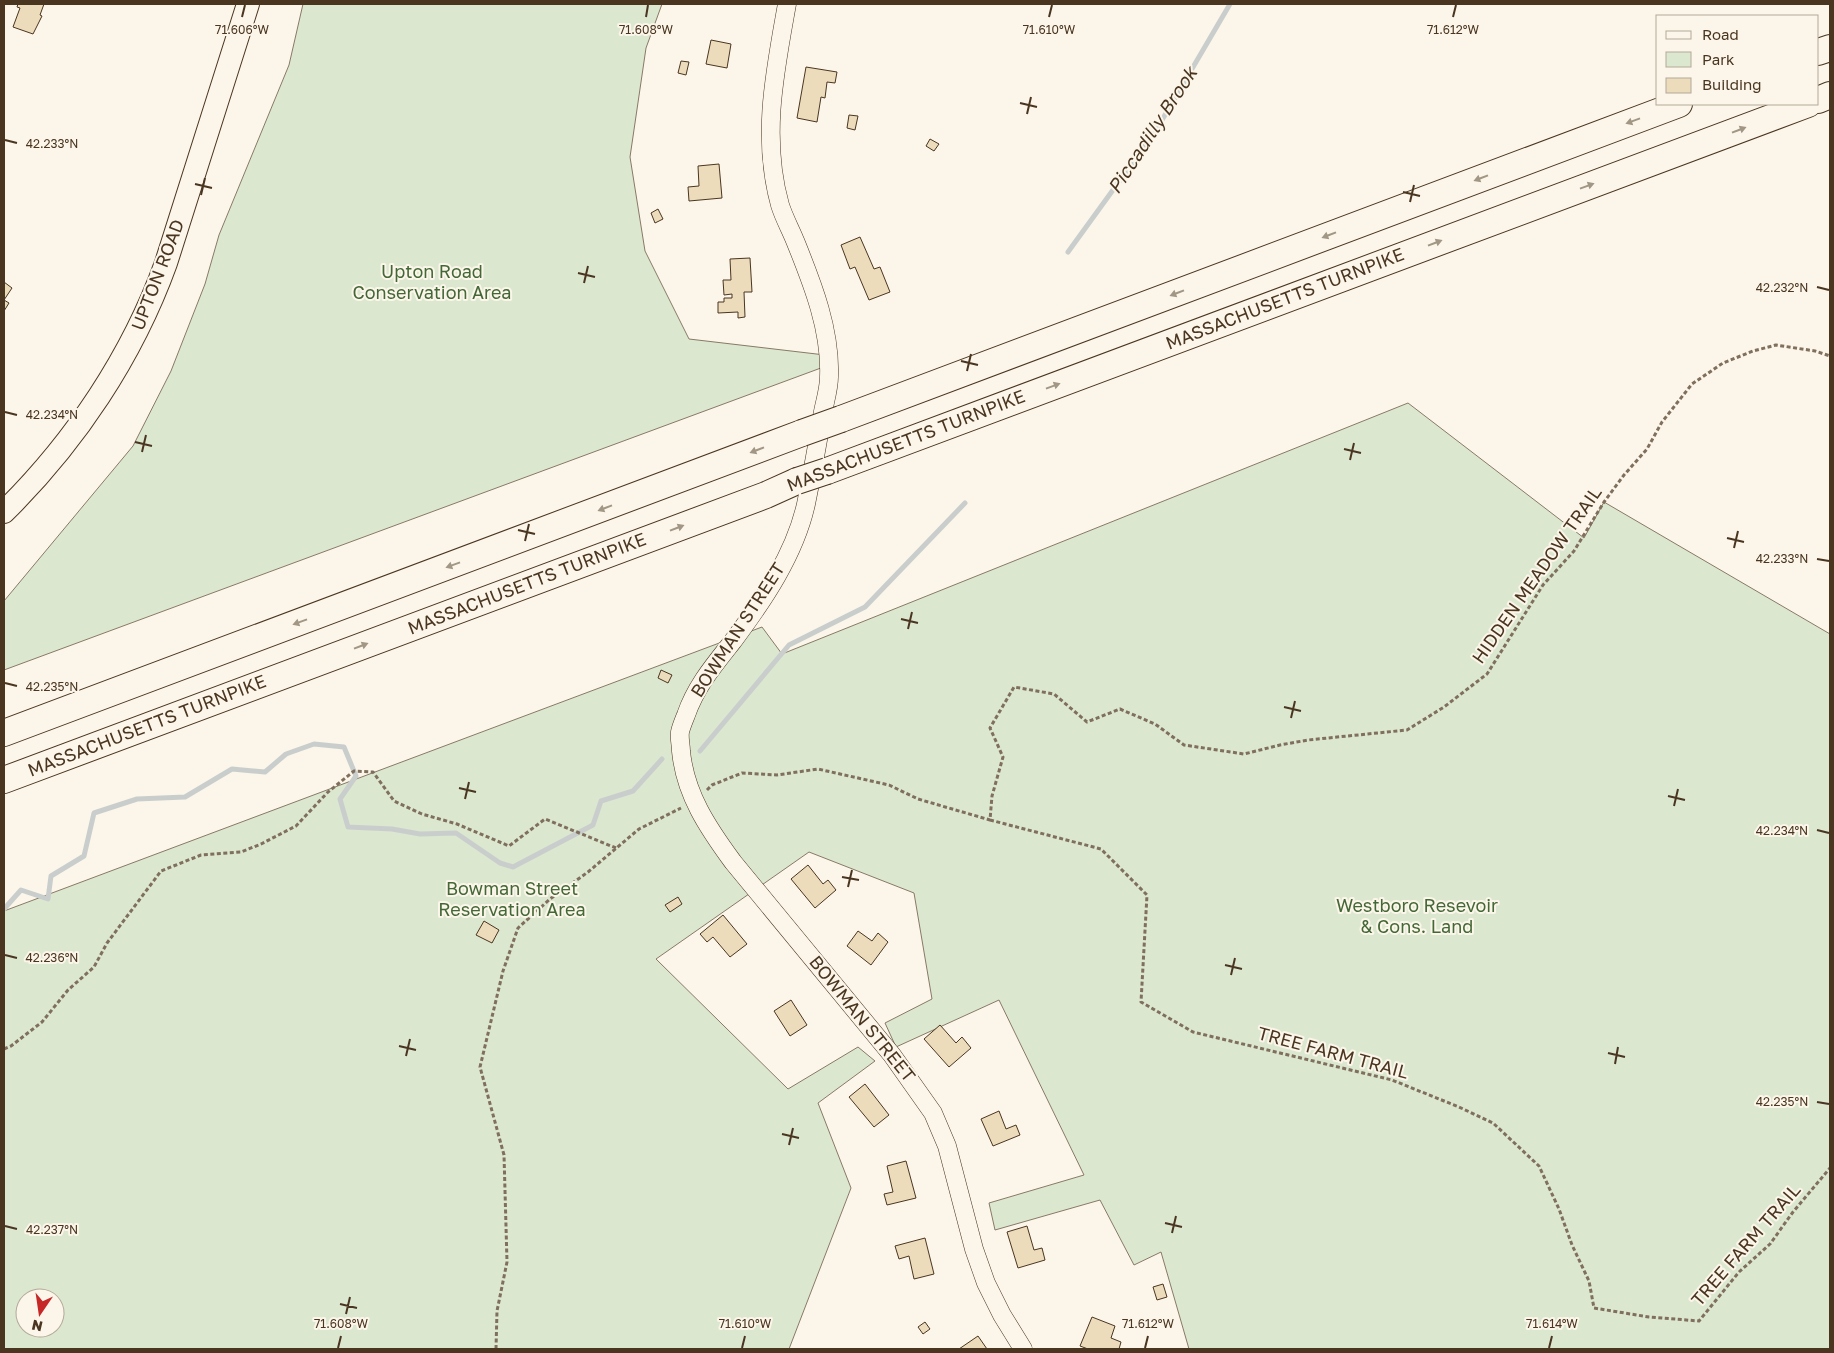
<svg xmlns="http://www.w3.org/2000/svg" width="1834" height="1353" font-family="'Golos Text',sans-serif">
<style>
.green{fill:#dce7d0;stroke:#887966;fill-rule:evenodd}
.lines{fill:none;stroke-linecap:round;stroke-linejoin:round}
.stream{stroke:#c9cecd;stroke-width:5}
.building{fill:#ecdcbc;stroke:#4a3520}
.minor-casing{stroke:#4a3520;stroke-width:19}
.major-casing{stroke:#4a3520;stroke-width:24}
.highway-casing{stroke:#4a3520;stroke-width:28}
.path{stroke:#7f6f5c;stroke-width:3;stroke-dasharray:4 2.5;stroke-linecap:butt}
.minor{stroke:#fbf6e9;stroke-width:18}
.major{stroke:#fbf6e9;stroke-width:22}
.highway{stroke:#fbf6e9;stroke-width:26}
.highway-bridge-casing{stroke:#4a3520;stroke-width:28;stroke-linecap:butt}
.highway-bridge{stroke:#fbf6e9;stroke-width:26}
.oneway{fill:#a29684}
.ticks{fill:none;stroke:#4a3520;stroke-width:2}
.labels{text-anchor:middle;stroke-width:4;stroke-linejoin:round;paint-order:stroke}
.park-label{font-size:18px;fill:#436837;stroke:#fbf6e9}
.street-label{font-size:18px;fill:#4a3520;stroke:#fbf6e9}
.water-label{font-size:19px;font-style:italic;fill:#4a3520;stroke:#fbf6e9}
.ticks-label{font-size:12px;text-anchor:middle;fill:#4a3520;stroke:#fbf6e9;stroke-width:4;stroke-linejoin:round;paint-order:stroke}
</style>
<rect width="100%" height="100%" fill="#fbf6e9"/>
<path class="green" d="M303 4H662L646 48 630 157 645 251 689 339 825 355 829 365 4 670V601L133 446 171 371 205 284 219 235 289 65Z
M1408 403 1584 538 1604 502 1830 634V1349H1189L1161 1252 1134 1265 1100 1200 995 1230 989 1203 1084 1175 999 1000 896 1047 885 1023 932 999 914 893 809 852 656 959 788 1089 858 1047 875 1061 818 1103 851 1188 789 1349H4V911L762 627 782 654ZM25 1298H55V1328H25Z"/>
<g class="lines">
<path class="stream" d="M1068 252 1155 132 1230 4
M700 751 789 645 865 607 965 503
M4 909 21 890 48 899 51 876 84 856 94 813 137 799 185 797 232 769 265 772 286 754 314 744 344 747 356 776 340 799 348 827 392 829 420 834 456 833 500 863 513 867 593 825 601 801 633 791 662 759"/>
</g>
<path class="building" d="M18 4H44L40 15 42 16 33 34 13 27 20 8 17 7Z
M711 40 731 44 727 68 706 64Z
M681 61 689 62 686 75 678 73Z
M806 67 837 72 835 83 827 82 825 98 821 97 817 122 797 118Z
M849 115 858 116 855 130 847 128Z
M930 139 939 144 934 151 926 146Z
M719 164 722 198 689 201 688 187 699 186 698 166Z
M658 209 663 219 655 223 651 213Z
M860 237 874 269 880 267 890 292 869 300 855 267 850 269 841 245Z
M750 258 752 292H744L745 317 738 318V312L718 313V302H724V298H732V294L724 295 723 280H731L730 259Z
M4 282 12 288 4 300 9 303 4 311Z
M661 670 672 675 668 683 658 678Z
M808 865 823 884 828 880 836 890 815 908 791 879Z
M678 897 682 904 670 912 665 905Z
M723 915 747 944 730 957 713 937 707 942 700 934Z
M484 921 499 930 492 943 476 935Z
M858 931 872 941 878 933 888 942 871 965 847 946Z
M791 1000 807 1025 790 1036 774 1011Z
M940 1025 956 1043 962 1037 971 1048 949 1067 924 1039Z
M865 1084 889 1115 874 1127 849 1097Z
M999 1111 1006 1129 1016 1125 1020 1135 993 1146 981 1119Z
M906 1161 916 1198 887 1205 884 1194 893 1192 887 1166Z
M1027 1226 1034 1250 1042 1248 1045 1260 1018 1268 1007 1232Z
M925 1238 934 1274 914 1279 909 1256 899 1259 895 1246Z
M1163 1284 1167 1297 1157 1300 1153 1287Z
M1092 1317 1115 1326 1111 1338 1121 1342 1119 1349H1088L1080 1346Z
M925 1322 930 1329 923 1334 918 1327Z
M978 1336 987 1349H959Z"/>
<g class="lines">
<g class="minor-casing">
<path id="minor" d="M787 4C775 71 761 137 780 205 784 218 791 230 796 243 813 285 831 331 829 377 829 390 824 404 822 417 817 446 812 475 806 504 795 554 763 601 733 641 714 665 696 686 686 715 684 720 681 727 680 732 679 738 681 745 681 751 685 794 708 828 733 862L892 1055 933 1113 947 1146 974 1249 986 1283 1002 1315 1023 1349"/>
</g>
<g class="major-casing">
<path id="major" d="M4 512C75 442 132 357 166 263L248 4"/>
</g>
<g class="highway-casing">
<path id="highway" d="M1818 52 1830 48
M1818 100 1830 95
M841 419 1679 104
M827 471 1808 104
M4 733 802 433
M4 780 766 495 797 481"/>
</g>
<path class="path" d="M707 790 712 785 742 773 777 775 818 769 889 785 918 799 990 820 992 796 1003 757 990 728 1014 687 1054 694 1087 722 1120 709 1155 724 1184 745 1244 754 1280 745 1308 740 1407 730 1444 707 1487 674 1543 585 1574 551 1604 502 1624 475 1647 449 1662 422 1692 384 1723 363 1753 351 1776 345 1815 351 1830 356
M990 820 1101 849 1147 895 1141 1002 1193 1032 1392 1080 1459 1107 1493 1123 1539 1166 1559 1209 1572 1245 1589 1281 1594 1308 1649 1317 1699 1321 1739 1272 1770 1244 1793 1212 1830 1168
M4 1049 11 1046 42 1022 68 990 94 967 107 943 161 871 201 855 241 852 261 844 296 826 328 792 354 771 373 772 394 801 422 814 457 824 509 846 545 819 616 848
M496 1349 497 1311 507 1262 504 1155 480 1067 503 971 518 928 550 899 588 872 639 829 681 808"/>
<use href="#minor" class="minor"/>
<use href="#major" class="major"/>
<use href="#highway" class="highway"/>
<g class="highway-bridge-casing">
<path id="highway-bridge" d="M802 433 841 419
M797 481 827 471"/>
</g>
<use href="#highway-bridge" class="highway-bridge"/>
</g>
<defs><path id="oneway-solid" d="M-6-.8H1V-3.2L6.5 0L1 3.2V.8H-6Z" transform="scale(1.25)"/></defs>
<g class="oneway">
<use href="#oneway-solid" transform="translate(1633 121) rotate(160)"/>
<use href="#oneway-solid" transform="translate(1739 130) rotate(-21)"/>
<use href="#oneway-solid" transform="translate(1481 178) rotate(159)"/>
<use href="#oneway-solid" transform="translate(1587 186) rotate(-20)"/>
<use href="#oneway-solid" transform="translate(1329 235) rotate(159)"/>
<use href="#oneway-solid" transform="translate(1435 243) rotate(-21)"/>
<use href="#oneway-solid" transform="translate(1177 293) rotate(159)"/>
<use href="#oneway-solid" transform="translate(1053 386) rotate(-20)"/>
<use href="#oneway-solid" transform="translate(757 450) rotate(159)"/>
<use href="#oneway-solid" transform="translate(605 508) rotate(159)"/>
<use href="#oneway-solid" transform="translate(677 528) rotate(-21)"/>
<use href="#oneway-solid" transform="translate(453 565) rotate(160)"/>
<use href="#oneway-solid" transform="translate(300 622) rotate(160)"/>
<use href="#oneway-solid" transform="translate(361 646) rotate(-21)"/>
</g>
<path class="ticks" d="M242 17 245 5M646 17 648 5M1049 17 1052 5M1453 17 1456 5M1020 103 1037 107M1027 114 1031 97M5 140 17 143M195 184 212 188M1403 192 1420 196M201 195 205 178M1410 202 1414 185M578 273 595 277M584 283 588 266M1817 287 1829 290M961 361 978 365M967 371 971 354M5 412 17 415M135 442 152 446M1344 449 1361 453M142 452 146 435M1350 460 1354 443M518 530 535 534M1727 538 1744 542M525 541 529 524M1734 548 1738 531M1817 559 1829 561M901 619 918 623M908 629 912 612M5 683 17 686M1284 707 1301 711M1291 718 1295 701M459 788 476 792M1668 796 1685 800M465 799 469 782M1674 806 1678 789M1817 830 1829 833M842 877 859 880M848 887 852 870M5 955 17 958M1225 965 1242 969M1231 975 1235 958M399 1046 416 1050M1608 1053 1625 1057M406 1056 410 1039M1615 1064 1618 1047M1817 1102 1829 1104M782 1134 799 1138M789 1145 793 1128M1165 1223 1182 1227M5 1226 17 1229M1172 1233 1176 1216M340 1304 357 1308M346 1314 350 1297M338 1348 341 1336M742 1348 745 1336M1145 1348 1148 1336M1549 1348 1552 1336"/>
<g class="labels">
<g class="park-label">
<text x="432" y="278">Upton Road<tspan x="432" dy="21">Conservation Area</tspan></text>
<text x="512" y="895">Bowman Street<tspan x="512" dy="21">Reservation Area</tspan></text>
<text x="1417" y="912">Westboro Resevoir<tspan x="1417" dy="21">&amp; Cons. Land</tspan></text>
</g>
<g class="street-label">
<text transform="translate(158 275) rotate(-69)" y="6">UPTON ROAD</text>
<text transform="translate(1285 299) rotate(-21)" y="6">MASSACHUSETTS TURNPIKE</text>
<text transform="translate(906 441) rotate(-21)" y="6">MASSACHUSETTS TURNPIKE</text>
<text transform="translate(1537 575) rotate(-55)" y="6">HIDDEN MEADOW TRAIL</text>
<text transform="translate(527 584) rotate(-21)" y="6">MASSACHUSETTS TURNPIKE</text>
<text transform="translate(738 630) rotate(-57)" y="6">BOWMAN STREET</text>
<text transform="translate(147 726) rotate(-21)" y="6">MASSACHUSETTS TURNPIKE</text>
<text transform="translate(862 1019) rotate(51)" y="6">BOWMAN STREET</text>
<text transform="translate(1333 1053) rotate(15)" y="6">TREE FARM TRAIL</text>
<text transform="translate(1746 1245) rotate(-49)" y="6">TREE FARM TRAIL</text>
</g>
<g class="water-label">
<text transform="translate(1152 130) rotate(-57)" y="7">Piccadilly Brook</text>
</g>
</g>
<g class="ticks-label">
<text x="242" y="34">71.606°W</text>
<text x="646" y="34">71.608°W</text>
<text x="1049" y="34">71.610°W</text>
<text x="1453" y="34">71.612°W</text>
<text x="52" y="148">42.233°N</text>
<text x="1782" y="292">42.232°N</text>
<text x="52" y="419">42.234°N</text>
<text x="1782" y="563">42.233°N</text>
<text x="52" y="691">42.235°N</text>
<text x="1782" y="835">42.234°N</text>
<text x="52" y="962">42.236°N</text>
<text x="1782" y="1106">42.235°N</text>
<text x="52" y="1234">42.237°N</text>
<text x="341" y="1328">71.608°W</text>
<text x="745" y="1328">71.610°W</text>
<text x="1148" y="1328">71.612°W</text>
<text x="1552" y="1328">71.614°W</text>
</g>
<rect width="1834" height="1353" fill="none" stroke="#4a3520" stroke-width="10"/>
<rect x="1656" y="15" width="162" height="90" fill="#fbf6e9" stroke="#b4a999"/>
<rect x="1666" y="31" width="25" height="8" fill="#fbf6e9" stroke="#b4a999"/>
<text x="1702" y="40" font-size="15" fill="#4a3520">Road</text>
<rect x="1666" y="52" width="25" height="15" fill="#dce7d0" stroke="#b4a999"/>
<text x="1702" y="65" font-size="15" fill="#4a3520">Park</text>
<rect x="1666" y="78" width="25" height="15" fill="#ecdcbc" stroke="#b4a999"/>
<text x="1702" y="90" font-size="15" fill="#4a3520">Building</text>
<g transform="translate(40 1313) rotate(193)"><circle r="24" fill="#fbf6e9" stroke="#b4a999"/>
<path d="M0-4L9 19L0 12L-9 19Z" fill="#c62828"/>
<text y="-8" font-size="14" font-weight="bold" text-anchor="middle" fill="#4a3520">N</text>
</g>
</svg>
